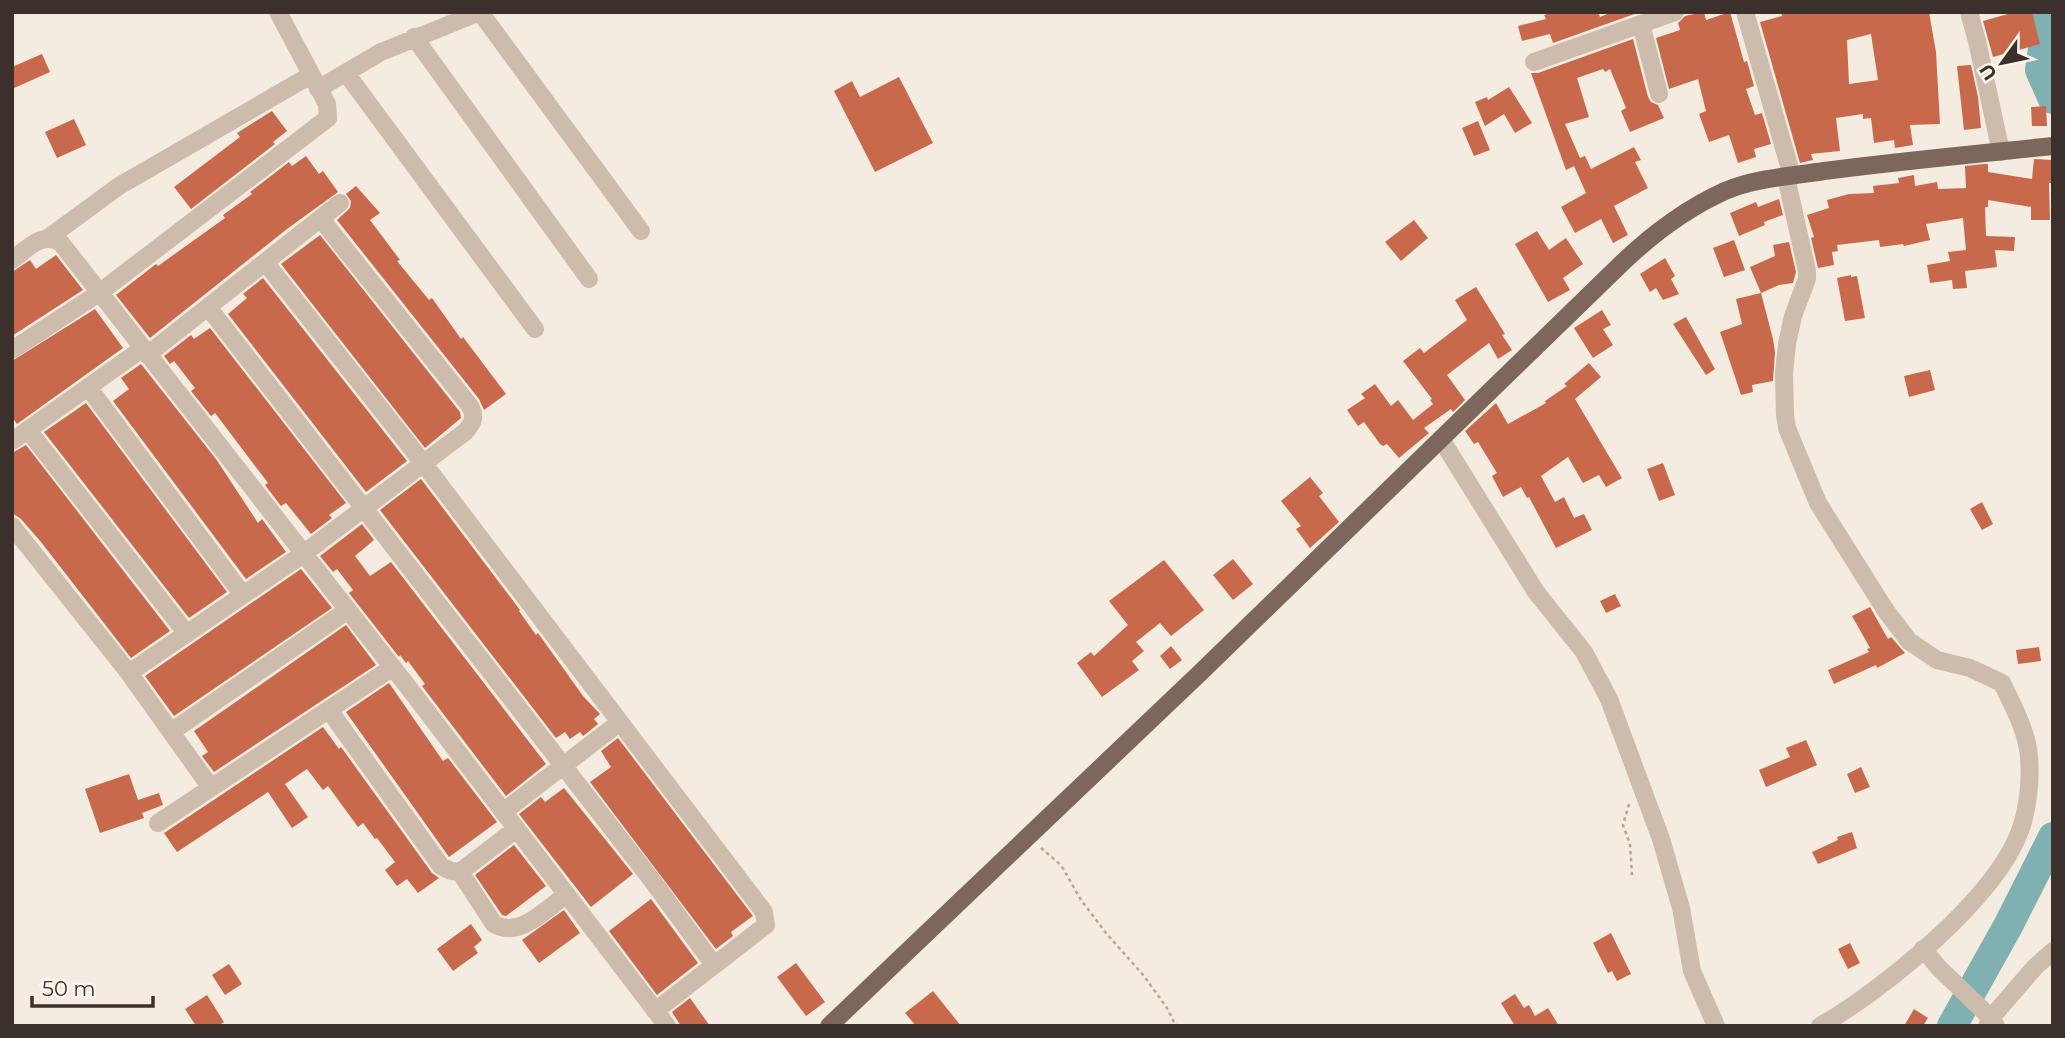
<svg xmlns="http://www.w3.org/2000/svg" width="2065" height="1038" font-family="Montserrat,sans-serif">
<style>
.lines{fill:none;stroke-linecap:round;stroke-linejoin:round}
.river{stroke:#7fb0b2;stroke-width:30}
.building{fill:#c8694b;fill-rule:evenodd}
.path{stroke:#b9a596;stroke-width:2.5;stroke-dasharray:3.5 3.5;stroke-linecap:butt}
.minor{stroke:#cdbbac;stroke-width:18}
.major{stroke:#7d675c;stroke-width:18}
</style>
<rect width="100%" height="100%" fill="#f4ebe1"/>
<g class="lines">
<path class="river" d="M2048 12 2040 70 2053 99
M1952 1026 2008 926 2053 837"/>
</g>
<path class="building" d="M1553 12H1598L1600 17 1612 12H1640L1553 43 1550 34 1522 41 1518 26 1546 19 1544 15Z
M1704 12 1706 20 1730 12 1744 62 1747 61 1754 86 1746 89 1755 115 1762 113 1771 144 1754 149 1756 157 1738 163 1729 135 1709 142 1699 114 1706 111 1698 79 1669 89 1656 38 1680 30 1678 23 1685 16Z
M1781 12H1929L1936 52 1940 124 1910 125 1913 145 1895 148 1894 140 1874 143 1871 118 1863 119V114L1836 118 1840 151 1811 154 1813 160 1800 163 1760 22 1782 16ZM1871 34 1878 80 1849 84 1847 40Z
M2015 12H2032L2040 44 1993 57 1983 21Z
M1633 39 1648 97 1651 102 1658 105 1664 118 1630 132 1621 111 1626 108 1610 69 1605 72 1603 69 1577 78 1589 117 1565 124 1580 158 1585 156 1591 169 1634 147 1641 160 1635 162 1648 188 1614 206 1628 235 1613 243 1601 219 1575 233 1561 207 1586 193 1574 166 1566 170 1531 73H1538Z
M42 54 50 72 12 89V67Z
M1971 65 1978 97 1981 128 1964 130 1957 66Z
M899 77 933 143 875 172 834 91 852 81 860 97Z
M1509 87 1532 123 1515 133 1504 114 1485 126 1475 102 1487 97 1488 100Z
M2046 106 2047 126H2032L2031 107Z
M272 111 287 131 273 142 275 144 191 209 174 187 240 137 237 133Z
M74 119 86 145 57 158 45 132Z
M1478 121 1490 150 1474 156 1462 128Z
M306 156 319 174 323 171 338 192 287 229 150 338 116 295 156 264 158 266 225 218 223 215 252 194 250 192 289 162 292 166Z
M2034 159 2053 160V183H2049L2050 220H2031V207L1988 200V207H1985L1986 236 2015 237 2014 251 1995 250 1997 267 1965 271 1967 288 1953 289 1952 280 1930 283 1927 265 1950 261 1948 252 1966 250 1963 218 1926 224 1930 240 1904 246 1903 244 1880 247 1879 240 1837 245 1838 251 1832 252 1834 265 1818 268 1811 238 1814 237 1807 215 1829 208 1827 200 1849 194 1874 193 1873 186 1899 183 1898 178 1914 175 1915 186 1937 182 1938 189 1966 188 1965 166 1984 164H1988V172L2032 179Z
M356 186 380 213 370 220 400 260 397 261 429 300 432 298 461 339 463 337 506 394 484 410 479 399 337 220 350 208 351 201 346 194Z
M1779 199 1783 215 1764 222 1765 225 1739 236 1730 213 1756 202 1758 207Z
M1414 220 1428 238 1401 261 1385 242Z
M1537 231 1549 250 1566 238 1583 264 1563 278 1570 290 1548 302 1515 244Z
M320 235 460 412 461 418 425 448 281 264Z
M1734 240 1745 270 1724 277 1713 248Z
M1789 242 1796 272 1793 283 1779 285 1761 293 1750 267 1775 256 1773 245Z
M56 255 83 290 12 336V272L30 260 36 269Z
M1665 258 1675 276 1671 279 1679 294 1663 300 1656 288 1650 292 1640 274Z
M1851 275V277L1857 276 1865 318 1845 321 1837 278Z
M263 278 407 461 366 492 228 314 247 298 243 294Z
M1476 287 1505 334 1502 335 1512 350 1498 359 1489 343 1447 375 1465 400 1453 412 1451 409 1424 428 1429 433 1399 458 1387 444 1383 446 1380 444 1364 422 1358 426 1347 410 1365 398 1361 394 1375 384 1391 406 1398 400 1413 420 1433 404 1430 400 1432 399 1403 361 1420 348 1424 353 1467 320 1455 300Z
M1761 293 1773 339 1775 352 1773 381 1752 385 1753 392 1741 395 1720 332 1742 324 1736 299Z
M95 309 123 348 17 424 12 417V361Z
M1602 310 1611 325 1603 329 1613 345 1593 358 1574 328Z
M1686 317 1715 369 1706 375 1673 324Z
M210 328 346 503 329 515 332 518 311 534 286 503 281 506 265 485 268 483 215 413 211 416 191 391 195 388 174 361 170 364 164 356 191 335 194 339Z
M1589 363 1601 377 1575 399 1622 478 1606 487 1599 475 1583 483 1568 457 1541 476 1555 502 1564 497 1574 518 1584 514 1592 530 1556 548 1529 497 1527 498 1521 487 1503 497 1492 476 1497 473 1478 442 1474 444 1465 431 1496 403 1508 424 1546 403 1545 401 1567 386 1564 384Z
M141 364 216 459 258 523 262 519 286 552 246 579 113 401 129 389 121 378Z
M1930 370 1935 390 1909 397 1904 376Z
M86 403 227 592 189 618 44 432Z
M26 445 170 631 131 658 41 542 21 519 12 513V453Z
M1663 463 1675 495 1659 501 1647 469Z
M1310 477 1323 493 1319 496 1339 522 1310 548 1296 529 1301 526 1281 501Z
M421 479 520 610 519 611 536 635 538 633 583 696 600 714 594 719 598 724 587 733 583 736 580 732 570 739 565 732 556 738 380 510Z
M1982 502 1993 524 1982 530 1970 509Z
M362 524 374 540 355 556 370 576 391 562 546 764 506 796 422 686 425 684 408 661 406 663 400 655 399 657 349 593 353 590 337 569 333 572 320 556Z
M1233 559 1253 584 1233 600 1213 575Z
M1164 560 1204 610 1171 636 1160 623 1136 642 1144 651 1132 661 1139 670 1102 697 1077 663 1091 652 1094 656 1128 625 1109 601Z
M301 569 332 608 174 716 145 676Z
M1615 594 1621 606 1606 613 1600 601Z
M1870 607 1888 639 1891 637 1905 653 1877 668 1876 665 1834 684 1828 670 1869 652 1867 649 1870 648 1852 616Z
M346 625 376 665 214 772 202 756 208 752 194 731Z
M1171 646 1182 660 1170 669 1160 656Z
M2039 647 2041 661 2018 664 2016 650Z
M389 683 443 761 448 758 497 822 449 857 346 712Z
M323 727 339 749 341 747 432 873 439 878 418 893 407 879 397 886 385 870 395 862 377 838 375 839 363 823 358 827 328 786 323 790 307 769 285 784 308 817 292 828 268 792 177 852 164 833Z
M618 738 753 916 731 932 733 936 716 949 590 782 611 767 601 751Z
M1806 740 1817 765 1766 787 1759 770 1790 757 1786 748Z
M1861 767 1870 787 1855 793 1847 774Z
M129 774 138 800 159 793 163 805 142 813 144 818 100 833 85 789Z
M564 788 633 874 591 907 519 814 541 797 545 802Z
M1852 832 1857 848 1818 864 1812 852 1838 840 1837 837Z
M514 845 546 886 506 916 502 915 475 875Z
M651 899 698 963 657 995 609 931Z
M564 910 580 933 539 963 522 940Z
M471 924 482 940 474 947 478 953 453 971 437 949Z
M1611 933 1631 974 1617 981 1612 971 1608 973 1593 943Z
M1850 943 1860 963 1848 969 1838 949Z
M796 963 825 1002 806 1016 777 977Z
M229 964 242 984 225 995 212 975Z
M933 991 961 1026H916L905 1013Z
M1515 994 1524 1008 1529 1005 1535 1016 1548 1008 1559 1026H1515L1501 1003Z
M207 995 224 1022 218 1026H196L185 1009Z
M690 998 710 1026H681L672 1012Z
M1914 1009 1928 1018 1923 1026H1904Z"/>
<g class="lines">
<path class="path" d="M1629 804 1623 825 1630 844 1632 875
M1041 848 1061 865 1081 900 1106 933 1144 976 1167 1008 1175 1024 1179 1026"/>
<path class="minor" d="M480 12 641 231
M1745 12 1792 176
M1969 12 1977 41 2001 152
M1641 24 1659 94
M414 37 589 279
M1534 62 1675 12
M346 73 535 329
M318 89 381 52 480 12
M1786 177 1807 271V279L1793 316 1787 344 1784 373 1785 415 1787 428 1818 503 1886 611 1909 641 1937 660 1970 668 2002 683C2013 706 2027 731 2029 757 2031 780 2028 809 2020 831 1995 899 1883 990 1820 1026
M48 238 119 186 311 75
M12 260C27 249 42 231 61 243L412 692 667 1026
M265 262 424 464 764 912 766 925 655 1011
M208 307 651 879 714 965
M12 350 99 293 328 118 327 104 278 12
M147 355 340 203
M88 387 243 595
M28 430 187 634
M1441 439 1536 592 1584 652 1609 699 1661 839 1681 908 1692 971 1716 1026
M12 441 142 349
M12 526 129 673 211 788
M129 673 303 554 465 432C473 423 476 417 470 406L321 219
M329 710 441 866 451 871 460 872 516 829
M171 732 348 610
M503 812 620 722
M158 823 393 667
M460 872 494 924C519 939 546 909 566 895
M1923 949 1939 968 1991 1018 1987 1026
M1996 1026 1991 1018 2035 967 2053 951"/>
<path class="major" d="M829 1026 1201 672 1620 265C1651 235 1685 209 1725 191 1755 178 1792 176 1824 171 1900 161 1976 154 2053 146"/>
</g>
<rect width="2065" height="1038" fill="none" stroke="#3b302b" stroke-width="28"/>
<g transform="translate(2002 63) rotate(237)" stroke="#fbf5ee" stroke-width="5" paint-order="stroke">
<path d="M0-5L12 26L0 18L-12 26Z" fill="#3b302b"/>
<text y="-10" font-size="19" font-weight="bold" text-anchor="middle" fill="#3b302b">U</text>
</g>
<path d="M32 996v10h121v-10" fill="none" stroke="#3b302b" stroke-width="3.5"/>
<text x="42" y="996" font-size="21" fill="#3b302b" stroke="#fbf5ee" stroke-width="5" paint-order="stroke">50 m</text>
</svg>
